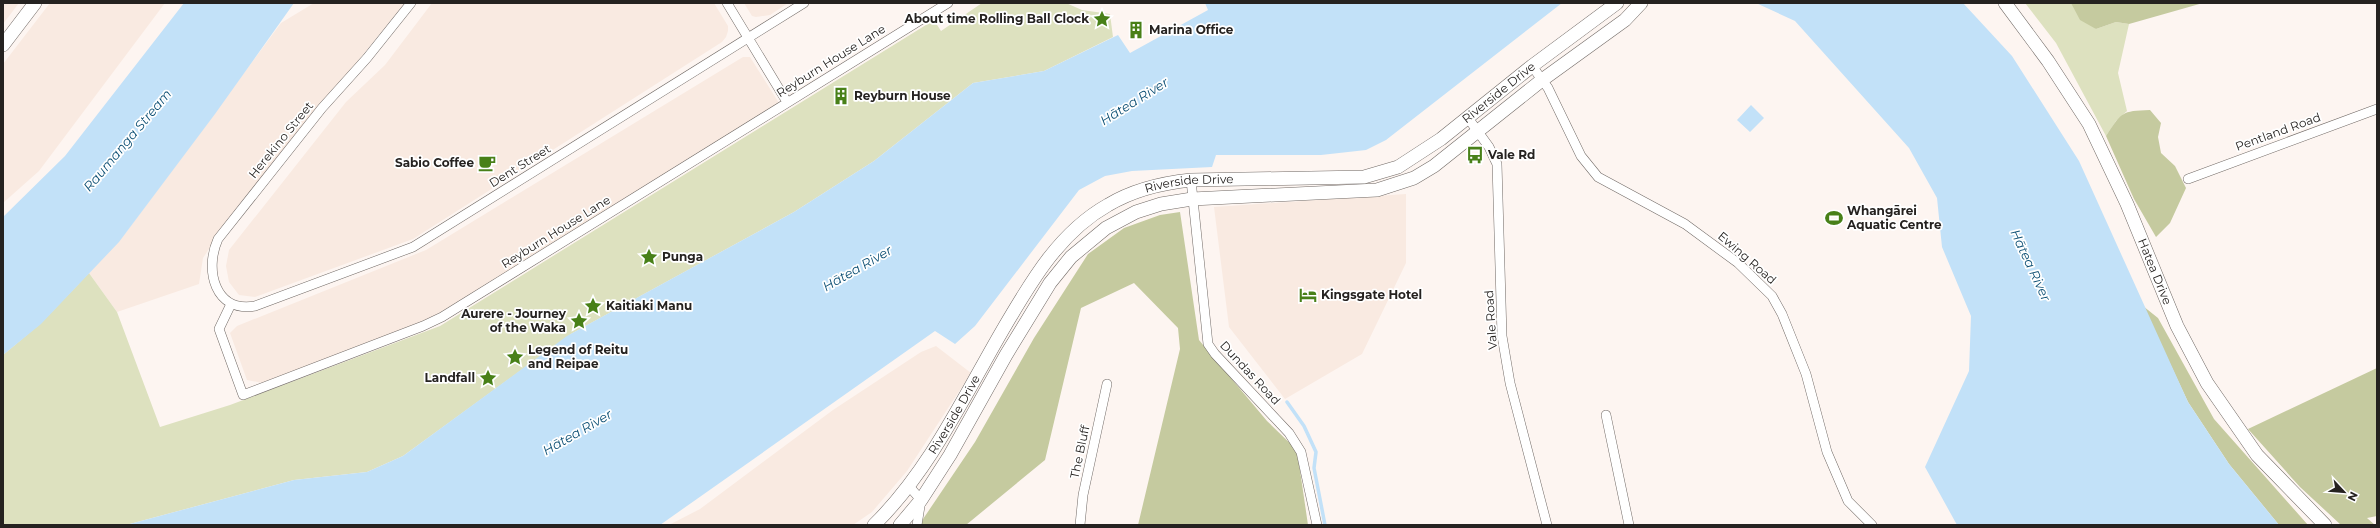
<svg xmlns="http://www.w3.org/2000/svg" width="2380" height="528" font-family="Montserrat,sans-serif">
<style>
.built{fill:#f9eae1}
.green{fill:#dde1bf}
.forest{fill:#c5ca9f}
.water{fill:#c2e1f8}
.lines{fill:none;stroke-linecap:round;stroke-linejoin:round}
.stream{stroke:#c2e1f8;stroke-width:3.5}
.minor-casing{stroke:#716a66;stroke-width:10}
.secondary-casing{stroke:#716a66;stroke-width:14}
.minor{stroke:#fff;stroke-width:9}
.secondary{stroke:#fff;stroke-width:13}
.labels{text-anchor:middle;stroke-width:3.5;stroke-linejoin:round;paint-order:stroke}
.poi-label{font-size:12px;font-weight:bold;fill:#252220;stroke:#fff;text-anchor:start}
.street-label{font-size:12px;fill:#252220;stroke:#fff}
.water-label{font-size:13px;font-style:italic;fill:#0c4f74;stroke:#fff}
</style>
<rect width="100%" height="100%" fill="#fdf5f1"/>
<path class="built" d="M3 3H19L3 24Z
M50 3H165L39 171 3 203V64Z
M314 3H405L227 222 203 258 199 284 117 312 89 273 127 231 281 23Z
M432 3H714L728 26V31L726 37 722 42 413 239 255 297 239 295 229 282 226 266 229 250 346 102 385 65Z
M744 3H788L770 15 756 17 752 16Z
M743 57H750L779 103 453 310 263 383 247 380 230 333 237 326 426 250Z
M1406 194V263L1362 354 1285 399 1229 327 1214 207Z
M936 346 971 373 907 471 872 512 853 525H669L700 509 833 410 921 352Z"/>
<path class="green" d="M982 3H1066L1082 10 1110 14 1113 37 1044 71 973 83 874 161 794 212 571 334 403 456 367 472 294 480 126 525H3V355L41 323 89 273 117 312 160 427 230 405 440 326 934 20 941 31Z
M2025 3H2071L2096 29 2116 22 2129 24 2118 73 2127 111 2116 121 2106 136 2056 43Z"/>
<path class="forest" d="M2071 3H2203L2129 24 2116 22 2096 29 2080 20Z
M2150 110 2161 123 2158 137 2161 153 2175 166 2186 188 2170 223 2156 237 2134 199 2106 136C2122 112 2121 111 2150 110Z
M1180 212 1199 340 1267 421 1297 450 1308 525H1138L1180 349 1178 328 1134 283 1081 308 1045 460 966 525H919L975 442 1034 338 1088 254 1124 228 1160 215Z
M2143 306 2158 318 2214 419 2308 525H2279L2229 464 2188 402Z
M2377 368V516L2367 518 2375 525H2341L2300 487 2248 429Z"/>
<path class="water" d="M184 3H294L215 114 119 242 41 324 3 355V217L65 156Z
M1205 3H1562L1386 140 1366 150 1321 155H1216L1212 167 1132 171 1105 176 1079 190 975 326 955 344 935 331 660 525H126L294 480 367 472 403 456 567 336 794 212 874 161 973 83 1044 71 1118 35 1130 53 1208 10Z
M1756 3H1963L2012 56 2079 161 2188 402 2229 464 2279 525H1957L1925 467 1969 371 1971 316 1942 247 1937 198 1909 148 1795 21Z
M1751 105 1764 118 1750 132 1737 120Z"/>
<g class="lines">
<path class="stream" d="M1287 402 1304 426 1316 452 1314 468 1325 525"/>
<g class="minor-casing">
<path id="minor" d="M411 3 367 58 322 108 218 239C204 270 215 313 255 306L413 247 804 3
M727 3 787 102
M1532 66 1548 88 1581 156 1598 177 1685 224 1738 263 1772 296 1782 314 1806 374 1827 452 1848 501 1872 525
M1468 118 1489 147 1497 164 1502 336 1510 383 1547 525
M2188 179 2377 109
M1191 180 1208 344 1215 354 1289 433 1301 452 1317 525
M231 304 219 329 243 395 423 326 442 317 471 299 948 3
M1606 415 1629 525
M908 485 921 500 917 525
M1080 525 1083 495 1107 384"/>
</g>
<g class="secondary-casing">
<g id="secondary">
<path id="s1" d="M2005 3 2048 61 2089 124 2127 204 2177 326 2207 383 2257 455 2325 525"/>
<path d="M3 45 35 3"/>
<path id="s2" d="M874 525C931 469 965 394 1005 326 1032 280 1060 232 1108 205 1133 190 1162 183 1191 180L1364 177 1398 167 1441 139 1532 66 1617 3"/>
<path d="M900 525 921 500 950 455 1006 355 1050 283 1071 257 1106 228 1136 212 1161 204 1192 199 1377 190 1414 178 1434 166 1542 80 1625 20 1641 3"/>
</g>
</g>
<use href="#minor" class="minor"/>
<use href="#secondary" class="secondary"/>
</g>
<defs>
<g id="sight-bare" transform="scale(1.38)"><path d="M0-6L1.8-2.2L6-1.7L2.9 1.2L3.7 5.4L0 3.3L-3.7 5.4L-2.9 1.2L-6-1.7L-1.8-2.2Z" fill="#488018" stroke="#fff" stroke-width="2.5" paint-order="stroke"/></g>
<g id="building-bare" transform="scale(1.38)"><path d="M-4-6H4V6H1V3H-1V6H-4ZM-2.5-4.3h1.7v1.8h-1.7ZM.8-4.3h1.7v1.8H.8ZM-2.5-1h1.7V.8h-1.7ZM.8-1h1.7V.8H.8Z" fill="#488018" stroke="#fff" stroke-width="2.5" paint-order="stroke"/></g>
<g id="bus-bare" transform="scale(1.38)"><path d="M-5-6H5V4H4V6H2V4H-2V6H-4V4H-5ZM-3.5-4V0h7V-4ZM-3.5 1.2v1.5H-2V1.2ZM2 1.2v1.5H3.5V1.2Z" fill="#488018" stroke="#fff" stroke-width="2.5" paint-order="stroke"/></g>
<g id="cafe-bare" transform="scale(1.38)"><path d="M-5.5-4.5H6V0H3Q3 3.5 0 3.5H-2.5Q-5.5 3.5-5.5 0ZM3-3.2v2h1.7v-2ZM-6 4.5H4V6H-6Z" fill="#488018" stroke="#fff" stroke-width="2.5" paint-order="stroke"/></g>
<g id="stadium-bare" transform="scale(1.38)"><path d="M0-5a6.5 5 0 1 0 0 10a6.5 5 0 1 0 0-10ZM-3.5-1.8h7v3.6h-7Z" fill="#488018" stroke="#fff" stroke-width="2.5" paint-order="stroke"/></g>
<g id="hotel-bare" transform="scale(1.38)"><path d="M-6-4.5h1.5V1H6V5H4.5V3h-9V5H-6ZM-4 0a1.8 1.8 0 1 1 3.6 0ZM.5 0V-2.5h3Q6-2.5 6 0Z" fill="#488018" stroke="#fff" stroke-width="2.5" paint-order="stroke"/></g>
</defs>
<g fill-rule="evenodd">
<use href="#sight-bare" x="1102" y="19"/>
<use href="#building-bare" x="1136" y="30"/>
<use href="#building-bare" x="841" y="96"/>
<use href="#bus-bare" x="1475" y="155"/>
<use href="#cafe-bare" x="487" y="163"/>
<use href="#stadium-bare" x="1834" y="218"/>
<use href="#sight-bare" x="649" y="257"/>
<use href="#hotel-bare" x="1308" y="295"/>
<use href="#sight-bare" x="593" y="306"/>
<use href="#sight-bare" x="579" y="321"/>
<use href="#sight-bare" x="515" y="357"/>
<use href="#sight-bare" x="488" y="378"/>
</g>
<g class="labels">
<g class="poi-label">
<text x="1089" y="23" text-anchor="end">About time Rolling Ball Clock</text>
<text x="1149" y="34">Marina Office</text>
<text x="854" y="100">Reyburn House</text>
<text x="1488" y="159">Vale Rd</text>
<text x="474" y="167" text-anchor="end">Sabio Coffee</text>
<text x="1847" y="215">Whangārei<tspan x="1847" dy="14">Aquatic Centre</tspan></text>
<text x="662" y="261">Punga</text>
<text x="1321" y="299">Kingsgate Hotel</text>
<text x="606" y="310">Kaitiaki Manu</text>
<text x="566" y="318" text-anchor="end">Aurere - Journey<tspan x="566" dy="14">of the Waka</tspan></text>
<text x="528" y="354">Legend of Reitu<tspan x="528" dy="14">and Reipae</tspan></text>
<text x="475" y="382" text-anchor="end">Landfall</text>
</g>
<g class="street-label">
<text transform="translate(831 61) rotate(-32)" y="4">Reyburn House Lane</text>
<text dy="4" stroke="none"><textPath href="#s2" startOffset="821">Riverside Drive</textPath></text>
<text transform="translate(2278 132) rotate(-20)" y="4">Pentland Road</text>
<text transform="translate(281 140) rotate(-51)" y="4">Herekino Street</text>
<text transform="translate(520 166) rotate(-32)" y="4">Dent Street</text>
<text dy="4" stroke="none"><textPath href="#s2" startOffset="485">Riverside Drive</textPath></text>
<text transform="translate(556 232) rotate(-32)" y="4">Reyburn House Lane</text>
<text transform="translate(1747 258) rotate(41)" y="4">Ewing Road</text>
<text dy="4" stroke="none"><textPath href="#s1" startOffset="309">Hatea Drive</textPath></text>
<text transform="translate(1491 320) rotate(-94)" y="4">Vale Road</text>
<text transform="translate(1250 373) rotate(47)" y="4">Dundas Road</text>
<text dy="4" stroke="none"><textPath href="#s2" startOffset="137">Riverside Drive</textPath></text>
<text transform="translate(1080 452) rotate(-78)" y="4">The Bluff</text>
</g>
<g class="water-label">
<text transform="translate(1134 101) rotate(-32)" y="5">Hātea River</text>
<text transform="translate(127 140) rotate(-50)" y="5">Raumanga Stream</text>
<text transform="translate(2031 265) rotate(65)" y="5">Hātea River</text>
<text transform="translate(857 268) rotate(-30)" y="5">Hātea River</text>
<text transform="translate(577 432) rotate(-30)" y="5">Hātea River</text>
</g>
</g>
<rect width="2380" height="528" fill="none" stroke="#252220" stroke-width="8"/>
<g transform="translate(2344 492) rotate(116)" stroke="#ffffff" stroke-width="3" paint-order="stroke">
<path d="M0-3L7 15L0 10L-7 15Z" fill="#252220"/>
<text y="-6" font-size="11" font-weight="bold" text-anchor="middle" fill="#252220">N</text>
</g>
</svg>
